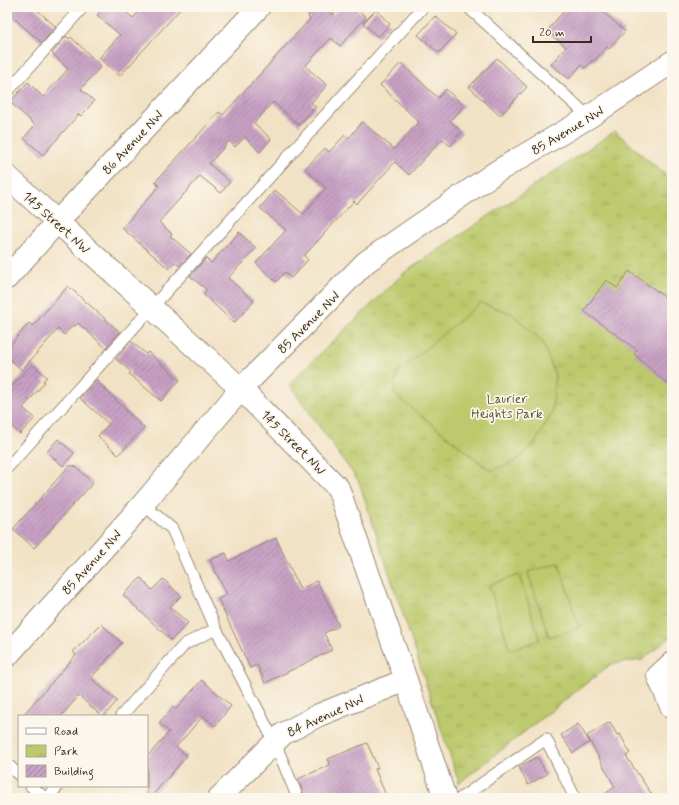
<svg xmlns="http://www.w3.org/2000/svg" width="679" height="805" font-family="Mynerve,sans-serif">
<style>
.park{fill:url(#park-tufts);stroke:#7c7a45}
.pitch{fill:#bcc96c;stroke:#7c7a45}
.building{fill:url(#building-hatch)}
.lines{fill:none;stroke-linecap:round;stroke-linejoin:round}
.lane-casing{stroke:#968672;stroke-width:13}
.street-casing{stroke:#968672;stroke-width:24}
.secondary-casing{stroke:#968672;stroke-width:24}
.lane{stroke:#fff;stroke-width:11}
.street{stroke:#fff;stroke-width:22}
.secondary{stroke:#fff;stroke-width:22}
.labels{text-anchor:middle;stroke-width:3.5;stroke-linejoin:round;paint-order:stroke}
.street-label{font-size:13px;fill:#3b2a1e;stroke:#fbf7ec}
.park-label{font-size:13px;fill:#5b5232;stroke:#fbf7ec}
</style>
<defs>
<pattern id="park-tufts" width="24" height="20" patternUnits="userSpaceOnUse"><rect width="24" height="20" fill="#bcc96c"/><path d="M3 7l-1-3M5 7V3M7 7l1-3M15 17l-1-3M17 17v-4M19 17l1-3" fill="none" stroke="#a2ad5d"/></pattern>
<pattern id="building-hatch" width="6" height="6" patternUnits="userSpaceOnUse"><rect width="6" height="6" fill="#c7a0c5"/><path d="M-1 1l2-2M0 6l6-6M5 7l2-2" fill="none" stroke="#a3839f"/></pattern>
</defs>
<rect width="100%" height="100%" fill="#fbf7ec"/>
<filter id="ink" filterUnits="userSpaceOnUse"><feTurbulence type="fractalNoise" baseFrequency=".025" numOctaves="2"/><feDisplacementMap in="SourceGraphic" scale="8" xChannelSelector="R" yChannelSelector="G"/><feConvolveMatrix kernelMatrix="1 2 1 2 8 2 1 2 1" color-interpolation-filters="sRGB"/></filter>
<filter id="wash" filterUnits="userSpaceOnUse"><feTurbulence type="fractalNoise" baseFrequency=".012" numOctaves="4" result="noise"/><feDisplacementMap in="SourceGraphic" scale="16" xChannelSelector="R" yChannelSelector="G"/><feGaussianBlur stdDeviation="0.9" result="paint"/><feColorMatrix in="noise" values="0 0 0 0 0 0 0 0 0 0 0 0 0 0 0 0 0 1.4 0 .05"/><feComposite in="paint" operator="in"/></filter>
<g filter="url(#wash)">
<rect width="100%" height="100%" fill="#f2e2c5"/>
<path class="park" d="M615 131 672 181V636L642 660 611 664 459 783 359 482 289 384 404 273Z"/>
<path class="pitch" d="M480 303 511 313 542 341 555 375 552 413 534 445 515 461 491 471 394 394 397 373Z
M559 563 579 628 549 637 528 572Z
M519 575 540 640 510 650 489 585Z"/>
<g id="blocks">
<path class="building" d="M7 7H34L56 27 42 43 7 12Z
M105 7H120L133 18 143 7H182L120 76 99 58 120 35 97 15Z
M300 7H324L333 15 340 7H355L366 17 340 46 331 38 305 66 327 85 311 103 316 107 299 125 273 102 254 123 271 139 260 152 245 137 235 147 229 141 209 164 230 182 221 193 200 176 159 222 172 234 170 236 191 254 179 266 175 262 169 269 122 228 159 186 155 182 219 112 223 115 310 19 308 17 309 15Z
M567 7H597L625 31 609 49 607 47 594 61 593 60 585 68 581 65 569 79 551 64 566 47 547 31Z
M376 10 390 24 378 37 363 23Z
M435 16 456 34 439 53 418 35Z
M66 36 69 39 71 37 101 66 81 89 94 101 81 116 79 114 43 155 24 138 35 125 10 102 28 82 43 97 68 69 52 53Z
M497 58 527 87 500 116 469 87Z
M401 63 438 98 446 89 464 106 450 121 462 132 450 146 442 139 409 175 395 162 357 204 354 201 304 256 308 260 291 278 285 272 276 282 256 263 286 230 260 208 275 190 303 214 326 188 305 169 325 148 329 152 345 135 349 138 362 122 394 149 419 122 380 85Z
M239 232 256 248 228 278 254 301 234 323 203 294 207 290 190 276 206 258 211 263Z
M629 271 672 302V388L634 354 637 350 584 311 606 280 617 288Z
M68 286 120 332 106 348 78 323 75 326 73 325 64 335 58 329 22 370 7 357V349L29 323 33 326Z
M131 341 146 354 148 352 180 380 161 401 129 374 131 372 116 359Z
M32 364 47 377 43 381 45 382 23 408 35 418 20 434 9 424 7 427V392Z
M96 380 144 428 118 455 98 436 109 424 80 398Z
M58 439 74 453 63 466 47 452Z
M69 466H75L93 483 34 548 13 529Z
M276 538 300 589 317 581 339 626 324 633 332 650 265 683 257 665 250 668 218 599 227 595 210 560 226 553 229 561Z
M141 578 152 590 163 579 181 596 170 607 188 623 171 640 123 595Z
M101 624 122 643 91 678 117 701 104 716H102L79 696 61 716H22L76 655 73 652Z
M202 680 231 706 215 726 203 716 176 747 187 756 150 798H147V757L169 732 159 723 173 707 176 709Z
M610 722 617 735 620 734 630 753 626 756 654 798H599L615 787 587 736Z
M578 724 590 742 573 753 561 735Z
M367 743 378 768 375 769 387 798H305L298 779 330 765 328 759Z
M537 757 547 774 528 785 519 767Z"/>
</g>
</g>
<g filter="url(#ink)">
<use href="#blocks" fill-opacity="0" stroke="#968672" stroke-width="1"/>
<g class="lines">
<g class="lane-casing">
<path id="lane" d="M468 7 589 117
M7 92 83 7
M7 468 423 7
M143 504 172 529 216 629 274 741 298 798
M121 716 185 644 216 629
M7 764 19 775
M31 786 45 798
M47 798 58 786
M461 798 546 739 575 798"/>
</g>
<g class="street-casing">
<path id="street" d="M7 278 57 222 259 7
M7 656 143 504 241 389 366 262 496 172 589 117 672 62
M672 663 658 676 672 708
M219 798 283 734 319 715 406 680"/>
</g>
<g class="secondary-casing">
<path id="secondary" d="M7 176 241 389 338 488 406 680 445 798"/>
</g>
<use href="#lane" class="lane"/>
<use href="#street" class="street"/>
<use href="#secondary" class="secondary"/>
</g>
</g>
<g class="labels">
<g class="street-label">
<text transform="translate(567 130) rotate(-31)" y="5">85 Avenue NW</text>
<text transform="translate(132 142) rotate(-47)" y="5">86 Avenue NW</text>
<text transform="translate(57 222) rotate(42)" y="5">145 Street NW</text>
<text transform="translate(308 322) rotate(-45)" y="5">85 Avenue NW</text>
<text transform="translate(294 442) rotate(45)" y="5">145 Street NW</text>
<text transform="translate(91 562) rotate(-48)" y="5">85 Avenue NW</text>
<text transform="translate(325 715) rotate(-25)" y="5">84 Avenue NW</text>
</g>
<g class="park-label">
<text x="507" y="403">Laurier<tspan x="507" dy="15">Heights Park</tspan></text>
</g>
</g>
<rect width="679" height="805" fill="none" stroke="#fbf7ec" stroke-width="24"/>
<rect x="18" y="715" width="130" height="72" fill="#fbf7ec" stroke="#aea59a"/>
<rect x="26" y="728" width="20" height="6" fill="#ffffff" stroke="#aea59a"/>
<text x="54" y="735" font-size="12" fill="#3b2a1e">Road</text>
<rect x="26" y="745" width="20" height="12" fill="url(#park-tufts)" stroke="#aea59a"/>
<text x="54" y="755" font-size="12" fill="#3b2a1e">Park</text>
<rect x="26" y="765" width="20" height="12" fill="url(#building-hatch)" stroke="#aea59a"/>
<text x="54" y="775" font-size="12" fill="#3b2a1e">Building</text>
<path d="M533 36v6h58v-6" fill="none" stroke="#3b2a1e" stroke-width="2"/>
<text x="539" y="36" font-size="12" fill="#3b2a1e" stroke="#fbf7ec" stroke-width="3" paint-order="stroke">20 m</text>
</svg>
